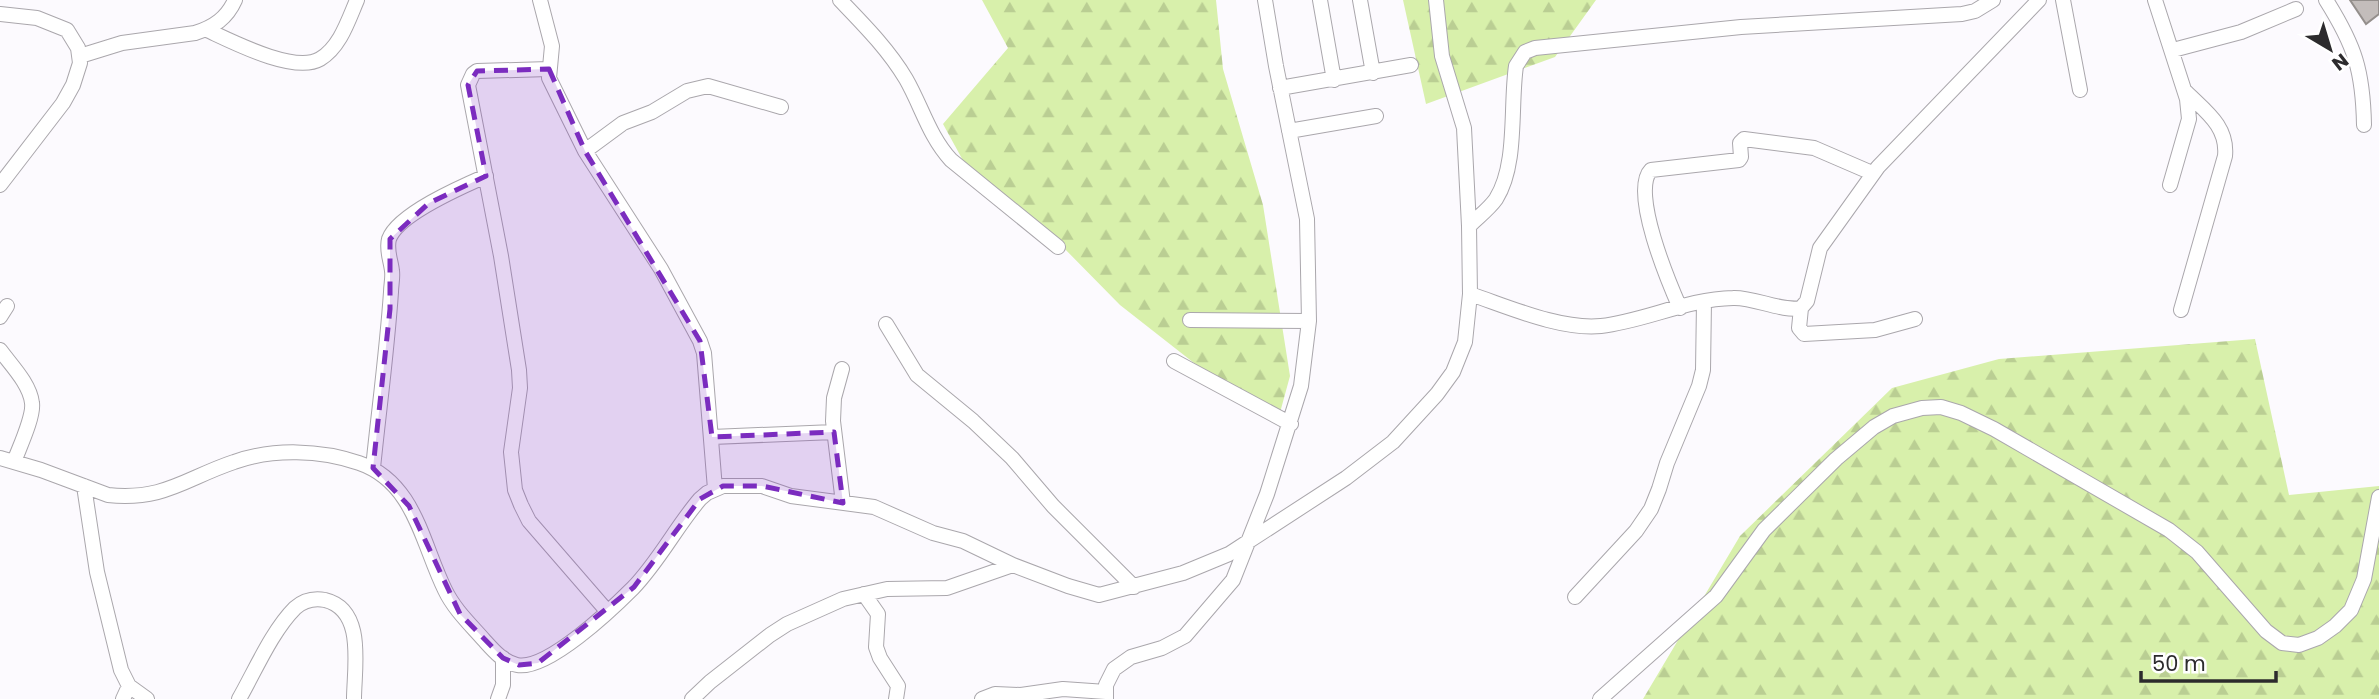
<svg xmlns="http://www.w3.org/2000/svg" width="2379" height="699" font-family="Poppins,sans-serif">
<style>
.forest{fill:url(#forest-firs)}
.building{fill:#c3bdbb;stroke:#948f8c;stroke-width:2}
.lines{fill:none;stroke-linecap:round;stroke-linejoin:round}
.minor-casing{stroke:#aaa7ac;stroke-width:16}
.minor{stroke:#fff;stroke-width:14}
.marked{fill:#7b2cbf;fill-opacity:0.2;stroke:#7b2cbf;stroke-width:5;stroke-dasharray:14 9;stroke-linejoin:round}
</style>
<defs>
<pattern id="forest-firs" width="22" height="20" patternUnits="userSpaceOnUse" patternTransform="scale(1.75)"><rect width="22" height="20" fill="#d8f0ab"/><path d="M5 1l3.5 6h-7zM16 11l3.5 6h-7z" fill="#bace93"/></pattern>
</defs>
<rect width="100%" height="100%" fill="#fcfafe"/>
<path class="forest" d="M982 0H1216L1223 69 1263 205 1290 376 1278 420 1194 363 1120 305 1058 242 966 166 943 124 1008 48Z
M1403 0H1596L1555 57 1426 104Z
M2255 339 2289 495 2379 486V699H1643L1740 536 1892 388 1999 359Z"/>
<path class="building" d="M2350 0H2379V14L2366 24Z"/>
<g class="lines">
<g class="minor-casing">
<path id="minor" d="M540 0 552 46 549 78 585 151 661 269 700 341 704 353 715 489
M840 0C864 25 888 49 906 79 922 107 929 136 951 160L1058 247
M1320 0 1334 80
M1360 0 1373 73
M2063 0 2080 90
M2155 0 2187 99 2189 119 2170 185
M2326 0C2355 46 2363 71 2364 125
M0 14 37 18 67 30 78 48 80 63 73 85 63 103 0 185
M207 30C231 41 294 74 320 59 340 47 348 21 357 0
M2173 50 2241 32 2296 9
M80 56 122 43 195 33C214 27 227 18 235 0
M549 69 477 71 473 74 468 85 501 256 519 370 520 388 511 452 515 490 521 505 529 521 607 611
M1280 88 1411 65
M1289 131 1376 116
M585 151 623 123 652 112 687 91 708 86 781 107
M1469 226C1478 217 1489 209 1496 199 1518 164 1510 106 1516 66L1525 52 1535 48 1741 27 1962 14 1975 11 1993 0
M1470 294C1509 307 1560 330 1601 326 1645 321 1687 299 1733 298 1754 297 1782 312 1801 308L1807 301 1820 248 1878 167 2039 0
M1680 308C1669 283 1630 191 1651 170L1739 160 1741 157 1740 143 1744 139 1814 148 1872 173
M1801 308 1799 328 1804 334 1875 330 1915 319
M2181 310 2225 156C2228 126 2205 111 2186 92
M0 317 7 306
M1190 320 1309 321
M886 324 917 375 973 421 1012 458 1053 506 1134 587
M0 350C11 365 30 384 32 403 34 417 19 448 14 462
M1174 361 1291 424
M842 369 834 398 833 421 843 503
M712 437 834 432
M0 458 41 470 108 495C164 501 186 478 234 462 273 448 321 450 359 463 415 482 422 544 445 590 454 609 470 624 484 640 493 650 503 662 517 665 547 671 612 609 633 588 659 561 676 527 700 499L707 493 723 486H762L791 496 874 507 933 533 963 541 1013 565 1068 586 1099 595 1183 573 1229 554 1346 478 1393 442 1437 394 1453 372 1465 342 1470 294 1469 226 1464 128 1442 56 1436 0
M373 468C379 409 387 351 391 292 391 285 393 278 392 271 391 261 386 250 389 239 398 214 463 186 486 176
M84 486 97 572 121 670 129 686 147 699
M864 594 878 614 876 647 880 658 898 686 896 699
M1575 597 1636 531 1651 509 1659 489 1667 463 1699 386 1703 370 1704 302
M123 699 129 686
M239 699C255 671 272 631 295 608 304 600 314 598 325 600 366 610 354 668 354 699
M498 699 503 685V658
M692 699 710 682 770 635 787 624 843 599 887 589 947 588 1013 565
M982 699 995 694 1021 695 1063 689 1106 692
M1106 699V685L1114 669 1131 657 1162 648 1185 636 1233 580 1267 494 1301 386 1309 321 1307 219 1276 66 1265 0
M1600 699 1716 596 1764 530 1836 459 1874 427 1893 416 1922 408 1941 407 1961 413 1994 429 2169 530 2197 552 2266 631 2282 643 2299 645 2318 638 2335 626 2351 610 2364 579 2379 497"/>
</g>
<use href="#minor" class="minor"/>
</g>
<path class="marked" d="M549 69 585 151 700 341 712 437 834 432 843 503 762 486H723L700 499 634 587 538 663 519 665 503 658 460 614 409 506 373 468 390 309V239L429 203 486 176 468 85 477 71Z"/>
<g transform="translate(2330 49) rotate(142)" stroke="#ffffff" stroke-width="5" paint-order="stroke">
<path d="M0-5L12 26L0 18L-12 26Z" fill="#2c2b2d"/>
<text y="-10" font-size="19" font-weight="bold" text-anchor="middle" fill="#2c2b2d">N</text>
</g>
<path d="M2141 671v10h135v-10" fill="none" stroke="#2c2b2d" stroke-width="3.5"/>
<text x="2152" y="671" font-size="21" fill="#2c2b2d" stroke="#ffffff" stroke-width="5" paint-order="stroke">50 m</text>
</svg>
